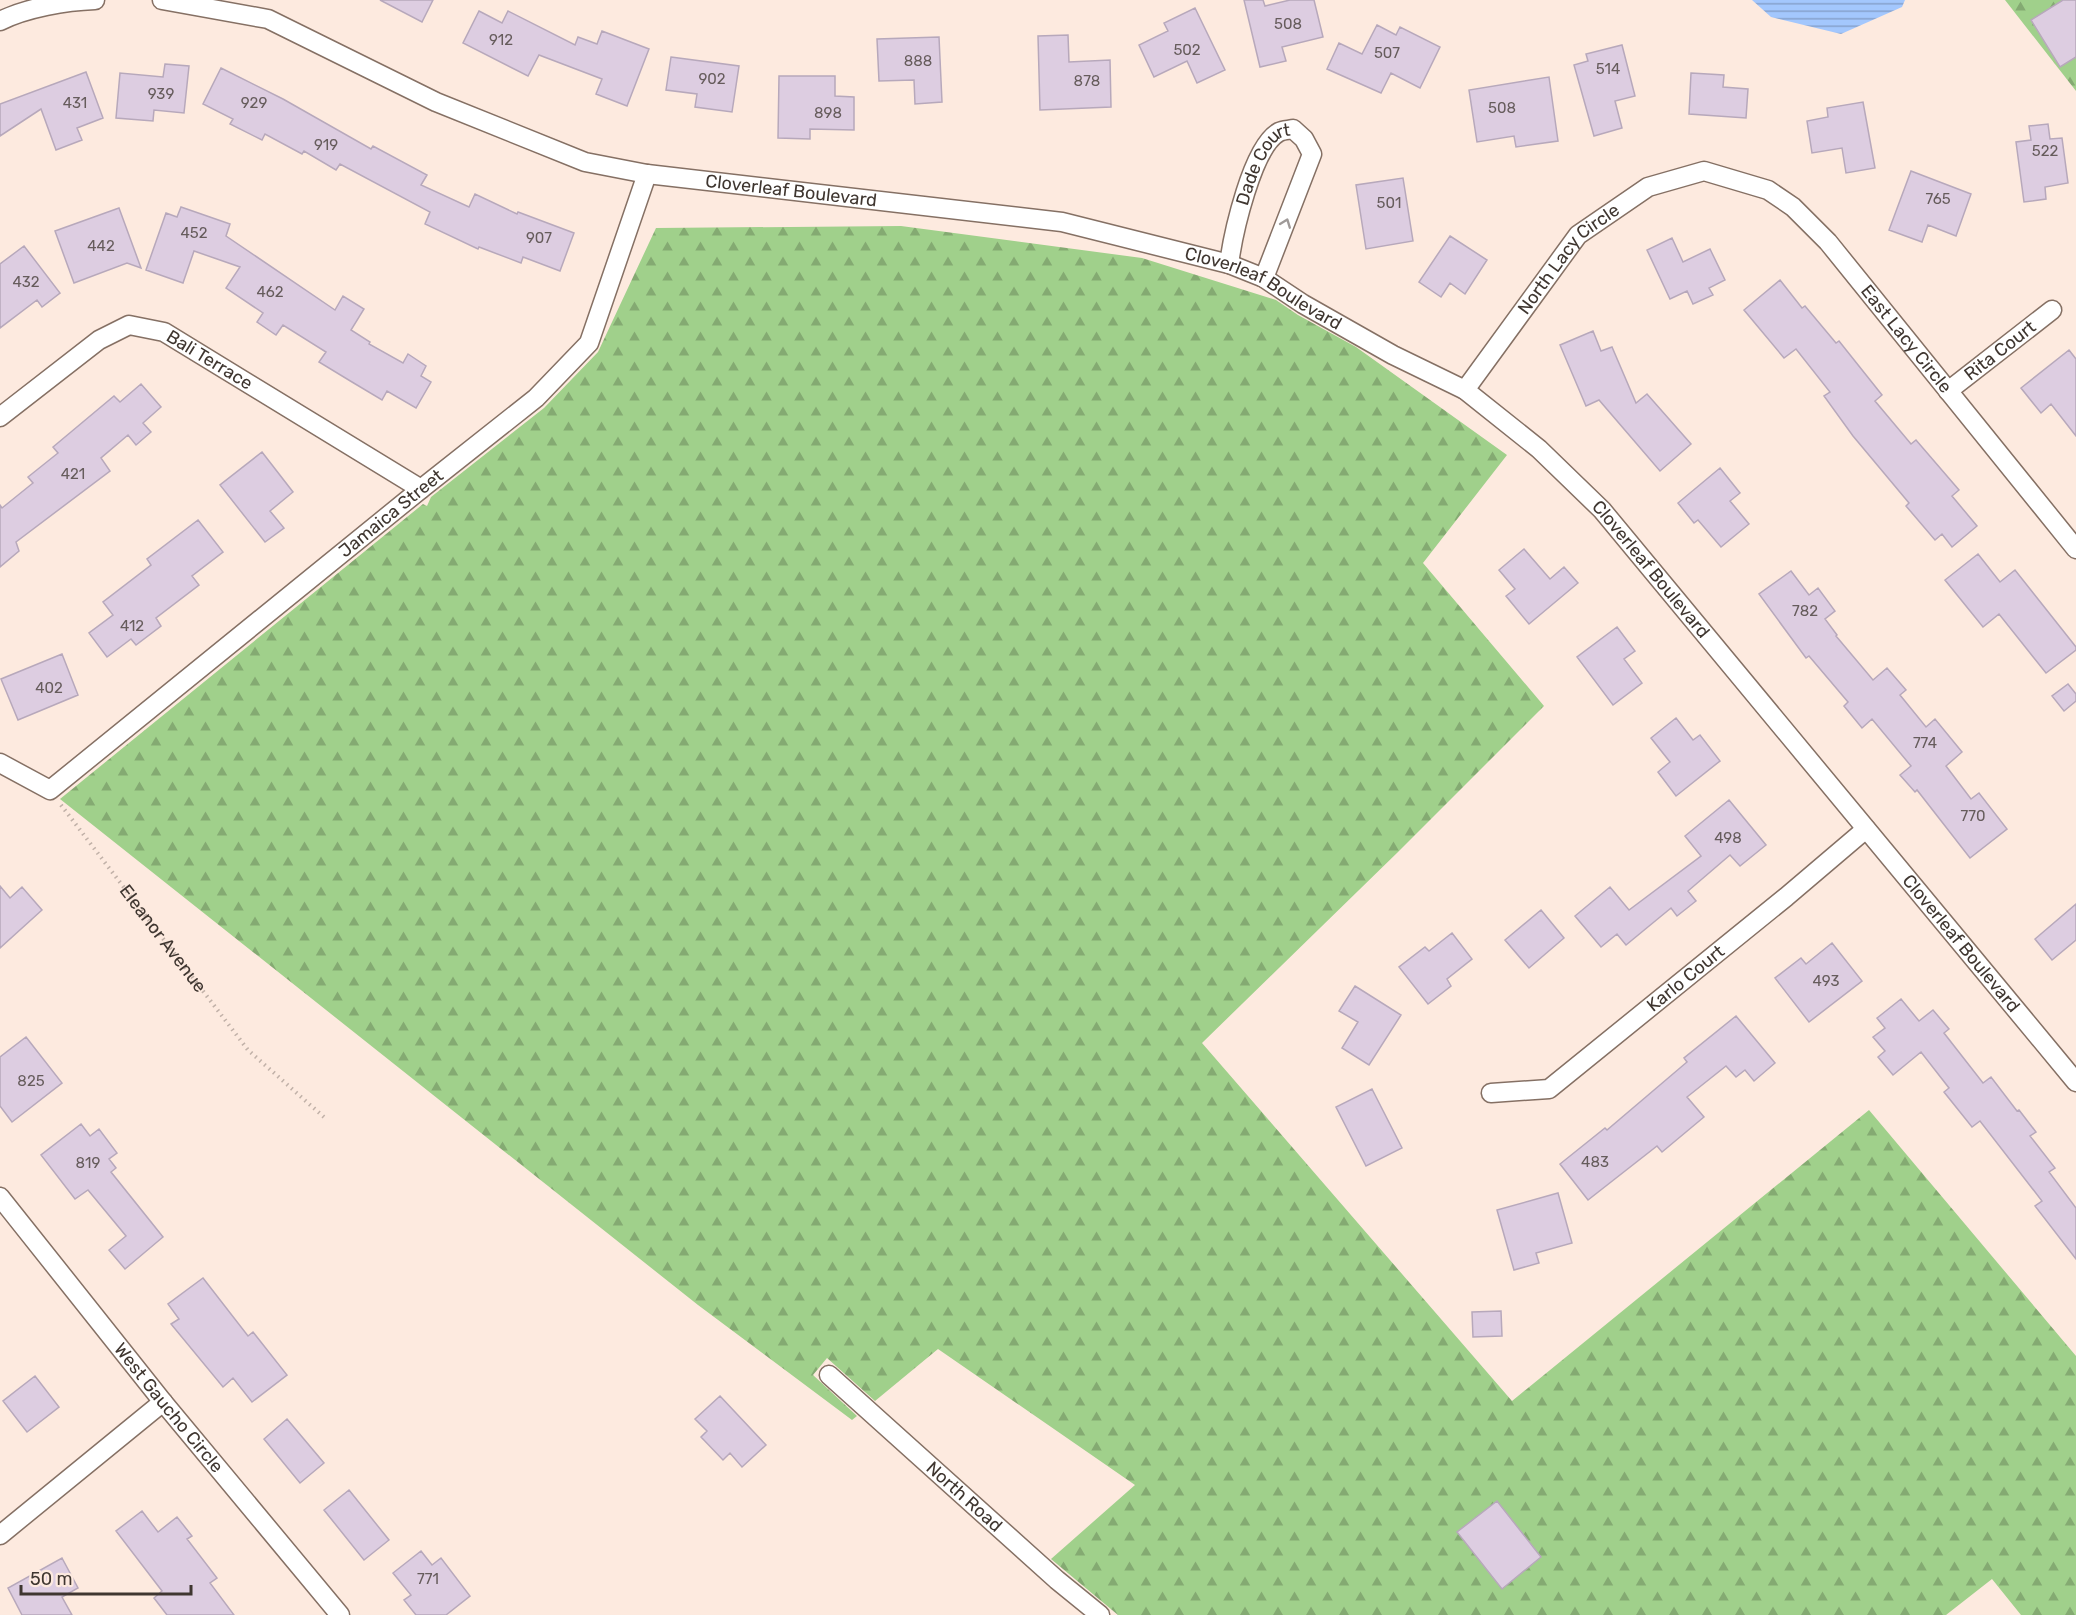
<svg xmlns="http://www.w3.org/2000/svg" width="2076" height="1615" font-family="Rubik,sans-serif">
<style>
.forest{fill:url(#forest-firs)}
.water{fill:url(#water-rules)}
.building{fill:#ddcde1;stroke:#b7a8bb;stroke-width:1.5}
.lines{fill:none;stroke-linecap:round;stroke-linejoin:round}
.street-casing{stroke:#857064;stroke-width:21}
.path{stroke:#c1b1a8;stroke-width:4;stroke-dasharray:1.5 4.5;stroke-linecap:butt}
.street{stroke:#fff;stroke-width:18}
.oneway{stroke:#9f9a98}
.labels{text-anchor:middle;stroke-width:6;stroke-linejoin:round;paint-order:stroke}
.number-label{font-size:15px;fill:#665c5c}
.street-label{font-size:18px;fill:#3f3630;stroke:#fdeadf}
</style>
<defs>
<pattern id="forest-firs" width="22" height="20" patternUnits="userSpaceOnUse" patternTransform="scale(1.5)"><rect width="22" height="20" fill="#a0d08b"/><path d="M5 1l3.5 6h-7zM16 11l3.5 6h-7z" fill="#84aa72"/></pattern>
<pattern id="water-rules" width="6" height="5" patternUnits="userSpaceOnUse" patternTransform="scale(1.5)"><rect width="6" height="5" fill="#a3c7fd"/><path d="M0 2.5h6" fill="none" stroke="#86a2cd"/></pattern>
</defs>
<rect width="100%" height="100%" fill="#fdeadf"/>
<path class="forest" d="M2005 0H2076V91Z
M901 226 1142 258 1276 300 1298 315 1356 347 1507 455 1423 563 1544 706 1398 852 1202 1043 1512 1401 1869 1110 2076 1356V1615H2021L1992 1579 1946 1615H1118L1051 1559 1135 1485 938 1349 875 1401 827 1358 813 1375 857 1416 852 1420 698 1305 60 799 423 504 427 506 431 497 544 408 598 352 656 228Z"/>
<path class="water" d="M1752 0H1905L1902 7 1841 34 1771 17Z"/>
<path class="building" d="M380 0H433L422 22Z
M1244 0H1263L1265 6 1290 0H1314L1323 37 1282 47 1286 61 1260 67Z
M2063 0H2076V57L2060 67 2031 20Z
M1195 8 1225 70 1197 83 1187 61 1154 77 1139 45 1168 31 1164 23Z
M479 11 502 23 508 11 575 45 578 37 597 44 602 31 649 49 627 106 596 94 602 79 539 55 528 76 463 43Z
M1377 25 1396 35 1400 27 1440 47 1420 88 1391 73 1381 93 1327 69 1339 43 1362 54Z
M1068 35 1069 62 1110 60 1111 107 1040 110 1038 36Z
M939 37 942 102 915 104 914 80 879 81 877 39Z
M1622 45 1635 96 1615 101 1622 128 1594 136 1574 65 1588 61 1586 54Z
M671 57 739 66 732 112 695 107 697 94 666 90Z
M165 64 189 66 184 113 154 110 153 121 116 118 120 73 163 77Z
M221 68 283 99 371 149 373 146 427 175 421 185 469 207 475 194 517 214 518 212 574 233 560 271 523 257 521 263 479 247 478 249 425 224 430 212 340 164 336 170 304 151 302 154 265 134 262 140 230 124 233 119 203 104Z
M86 72 103 118 77 128 82 140 56 150 41 109 0 136V104Z
M1691 73 1724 75 1723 87 1748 89 1746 118 1689 114Z
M779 76H835V96L854 97V130L810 129V139L778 138Z
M1549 77 1558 141 1516 147 1514 136 1477 142 1469 90Z
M1863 102 1875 168 1846 173 1842 148 1812 153 1807 121 1828 117 1827 108Z
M2048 124 2050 139 2062 138 2068 183 2045 187 2046 199 2024 202 2016 142 2031 140 2029 126Z
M1911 171 1971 194 1956 236 1928 225 1922 242 1889 230Z
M1403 178 1413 241 1366 249 1356 185Z
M181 207 230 224 226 236 335 310 343 296 364 309 351 330 370 342 369 344 403 363 408 354 426 366 421 376 431 382 416 408 387 391 382 400 352 382 319 362 326 352 283 325 276 335 257 322 263 313 226 288 240 267 194 251 183 283 146 270 166 213 177 217Z
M119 208 141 268 127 263 74 283 55 231Z
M1450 236 1487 260 1465 294 1450 283 1441 297 1419 282Z
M1672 238 1683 262 1710 249 1725 280 1709 288 1713 295 1693 304 1687 291 1670 299 1647 250Z
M24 246 60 293 42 307 37 300 0 328V264Z
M1780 280 1802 308 1805 306 1836 343 1839 341 1882 395 1875 401 1911 444 1916 440 1959 490 1952 496 1977 526 1952 547 1942 534 1935 540 1906 506 1909 503 1853 436 1824 396 1830 392 1796 349 1784 358 1744 310Z
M1593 331 1601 351 1612 347 1636 403 1647 394 1691 444 1660 471 1599 400 1586 406 1560 345Z
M2069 350 2076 359V436L2051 404 2041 413 2021 388Z
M141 384 161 407 143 423 151 432 136 445 128 435 101 458 110 471 16 542 19 551 0 567V505L2 508 33 483 28 477 58 453 53 447 114 396 120 402Z
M262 452 293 492 270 511 284 528 265 542 220 485Z
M1720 468 1740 493 1730 501 1749 524 1721 547 1698 520 1694 523 1678 503Z
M198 520 223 552 192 576 199 585 156 618 161 626 136 645 131 639 107 657 89 633 113 615 103 602 151 565 147 559Z
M1524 549 1550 579 1564 567 1578 583 1529 624 1506 596 1515 589 1499 570Z
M1978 554 2000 582 2015 570 2076 647V650L2046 673 1999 614 1983 627 1945 580Z
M1791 571 1809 595 1818 588 1835 611 1825 619 1837 635 1836 636 1873 680 1887 668 1906 690 1900 695 1926 727 1935 719 1962 752 1946 766 1971 799 1979 793 2007 829 1970 858 1917 790 1915 792 1900 775 1911 766 1872 719 1862 728 1844 706 1848 702 1809 656 1806 658 1759 594Z
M1617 627 1635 651 1624 659 1642 683 1613 705 1577 657Z
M62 654 78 695 18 720 1 679Z
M2068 684 2076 694V701L2064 711 2052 696Z
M1676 718 1693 740 1700 735 1720 761 1676 796 1658 772 1670 762 1651 738Z
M1729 800 1766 845 1740 866 1730 855 1688 891 1696 901 1677 916 1671 908 1626 945 1617 934 1601 947 1575 916 1610 887 1629 910 1701 856 1685 836Z
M0 886 10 898 22 887 42 910 0 948Z
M2076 904V940L2052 960 2035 939Z
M1541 910 1564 938 1529 968 1505 940Z
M1452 933 1472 959 1447 979 1451 986 1428 1004 1399 967 1425 947 1429 951Z
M1832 943 1862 981 1809 1022 1775 978 1801 958 1806 964Z
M1355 986 1401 1015 1369 1065 1342 1048 1358 1022 1339 1011Z
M1901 999 1919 1021 1933 1010 1949 1029 1944 1033 1983 1083 1991 1077 2017 1111 2019 1110 2036 1132 2030 1136 2055 1168 2049 1172 2076 1208V1259L2035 1206 2042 1201 1980 1121 1972 1127 1944 1092 1949 1088 1921 1052 1893 1075 1878 1057 1885 1051 1873 1037 1885 1028 1877 1018Z
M1736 1016 1775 1063 1754 1081 1745 1070 1736 1077 1726 1066 1687 1097 1704 1117 1662 1152 1657 1146 1588 1200 1560 1164 1605 1128 1607 1130 1687 1062 1684 1058Z
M26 1037 62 1083 12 1122 0 1106V1057Z
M1372 1089 1402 1148 1366 1166 1336 1107Z
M81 1124 90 1136 99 1129 117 1153 109 1159 116 1168 111 1172 163 1237 125 1269 109 1250 126 1236 88 1190 75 1199 41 1155Z
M1558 1193 1572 1243 1536 1253 1539 1263 1514 1270 1497 1210Z
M203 1278 248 1336 253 1332 287 1375 252 1402 233 1378 223 1387 171 1324 179 1319 168 1304Z
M1501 1311 1502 1336 1473 1337 1472 1312Z
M35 1376 59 1407 27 1432 3 1401Z
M720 1396 766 1445 742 1467 730 1453 723 1460 701 1437 707 1431 695 1419Z
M287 1419 324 1463 300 1483 264 1439Z
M349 1490 389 1540 364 1560 324 1510Z
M1497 1501 1541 1557 1502 1589 1457 1532Z
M142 1511 158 1532 177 1517 192 1536 187 1539 217 1578 210 1583 234 1615H167L154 1598 162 1591 116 1531Z
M421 1551 432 1565 441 1558 470 1596 446 1615H416L404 1600 411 1595 393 1573Z
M62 1558 78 1588 62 1597 72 1615H22L8 1588Z"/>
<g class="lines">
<g class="street-casing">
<g id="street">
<path id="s2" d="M162 0 268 19 436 102 585 162 647 174 1062 222 1229 264 1264 278 1303 304 1393 355 1465 390 1539 449 1602 510 2076 1082"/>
<path d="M0 21C26 8 66 1 95 0"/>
<path id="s3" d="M1229 264C1233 234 1252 147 1279 132 1283 130 1289 130 1293 129L1304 139 1312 154 1264 278"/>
<path id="s4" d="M1465 390 1578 235 1648 187 1704 171 1768 190 1793 207 1828 242 2076 549"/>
<path id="s5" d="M1948 391 2052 310"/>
<path id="s6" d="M0 417 99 340 129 325 164 332 421 489"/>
<path id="s7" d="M0 763 50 790 421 489 536 398 589 343 647 174"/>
<path id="s8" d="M1491 1093 1549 1089 1786 897 1866 829"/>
<path id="s9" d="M0 1197 163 1402 340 1615"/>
<path id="s10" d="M829 1375 1057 1580 1100 1615"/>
<path d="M0 1535 163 1402"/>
</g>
</g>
<path class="path" id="s1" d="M61 805 248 1050 325 1118"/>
<use href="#street" class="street"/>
</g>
<defs><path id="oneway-chevron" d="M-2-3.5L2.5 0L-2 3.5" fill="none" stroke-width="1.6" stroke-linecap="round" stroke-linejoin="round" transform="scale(1.5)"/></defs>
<use class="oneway" href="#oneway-chevron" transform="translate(1286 223) rotate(-69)"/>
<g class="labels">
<g class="number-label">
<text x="1288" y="29">508</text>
<text x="501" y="45">912</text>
<text x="1187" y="55">502</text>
<text x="1387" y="58">507</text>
<text x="918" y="66">888</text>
<text x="1608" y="74">514</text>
<text x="712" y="84">902</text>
<text x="1087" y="86">878</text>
<text x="161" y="99">939</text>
<text x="75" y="108">431</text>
<text x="254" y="108">929</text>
<text x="1502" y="113">508</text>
<text x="828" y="118">898</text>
<text x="326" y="150">919</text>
<text x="2045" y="156">522</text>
<text x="1938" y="204">765</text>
<text x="1389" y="208">501</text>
<text x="194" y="238">452</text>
<text x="539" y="243">907</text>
<text x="101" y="251">442</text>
<text x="26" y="287">432</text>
<text x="270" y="297">462</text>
<text x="73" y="479">421</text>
<text x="1805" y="616">782</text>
<text x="132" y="631">412</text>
<text x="49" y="693">402</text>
<text x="1925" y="748">774</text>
<text x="1973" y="821">770</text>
<text x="1728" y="843">498</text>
<text x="1826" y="986">493</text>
<text x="31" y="1086">825</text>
<text x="1595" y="1167">483</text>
<text x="88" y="1168">819</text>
<text x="428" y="1584">771</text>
</g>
<g class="street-label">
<text dy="6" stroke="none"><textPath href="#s3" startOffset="108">Dade Court</textPath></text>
<text dy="6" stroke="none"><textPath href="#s2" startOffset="664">Cloverleaf Boulevard</textPath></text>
<text dy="6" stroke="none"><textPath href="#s4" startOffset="168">North Lacy Circle</textPath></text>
<text dy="6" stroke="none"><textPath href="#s2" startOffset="1150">Cloverleaf Boulevard</textPath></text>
<text dy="6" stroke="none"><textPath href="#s4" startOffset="606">East Lacy Circle</textPath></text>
<text dy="6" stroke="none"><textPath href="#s5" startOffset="66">Rita Court</textPath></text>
<text dy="6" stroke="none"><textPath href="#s6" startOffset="248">Bali Terrace</textPath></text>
<text dy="6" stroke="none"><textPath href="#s7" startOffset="496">Jamaica Street</textPath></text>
<text dy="6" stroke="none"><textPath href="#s2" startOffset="1636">Cloverleaf Boulevard</textPath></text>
<text dy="6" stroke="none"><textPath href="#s1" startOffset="168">Eleanor Avenue</textPath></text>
<text dy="6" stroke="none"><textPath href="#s2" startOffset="2122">Cloverleaf Boulevard</textPath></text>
<text dy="6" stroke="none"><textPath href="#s8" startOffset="234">Karlo Court</textPath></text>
<text dy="6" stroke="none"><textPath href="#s9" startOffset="270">West Gaucho Circle</textPath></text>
<text dy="6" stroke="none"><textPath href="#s10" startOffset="182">North Road</textPath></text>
</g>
</g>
<path d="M21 1585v9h170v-9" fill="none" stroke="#3f3630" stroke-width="3"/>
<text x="30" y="1585" font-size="18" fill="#3f3630" stroke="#fdeadf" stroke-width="4.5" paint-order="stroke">50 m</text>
</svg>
